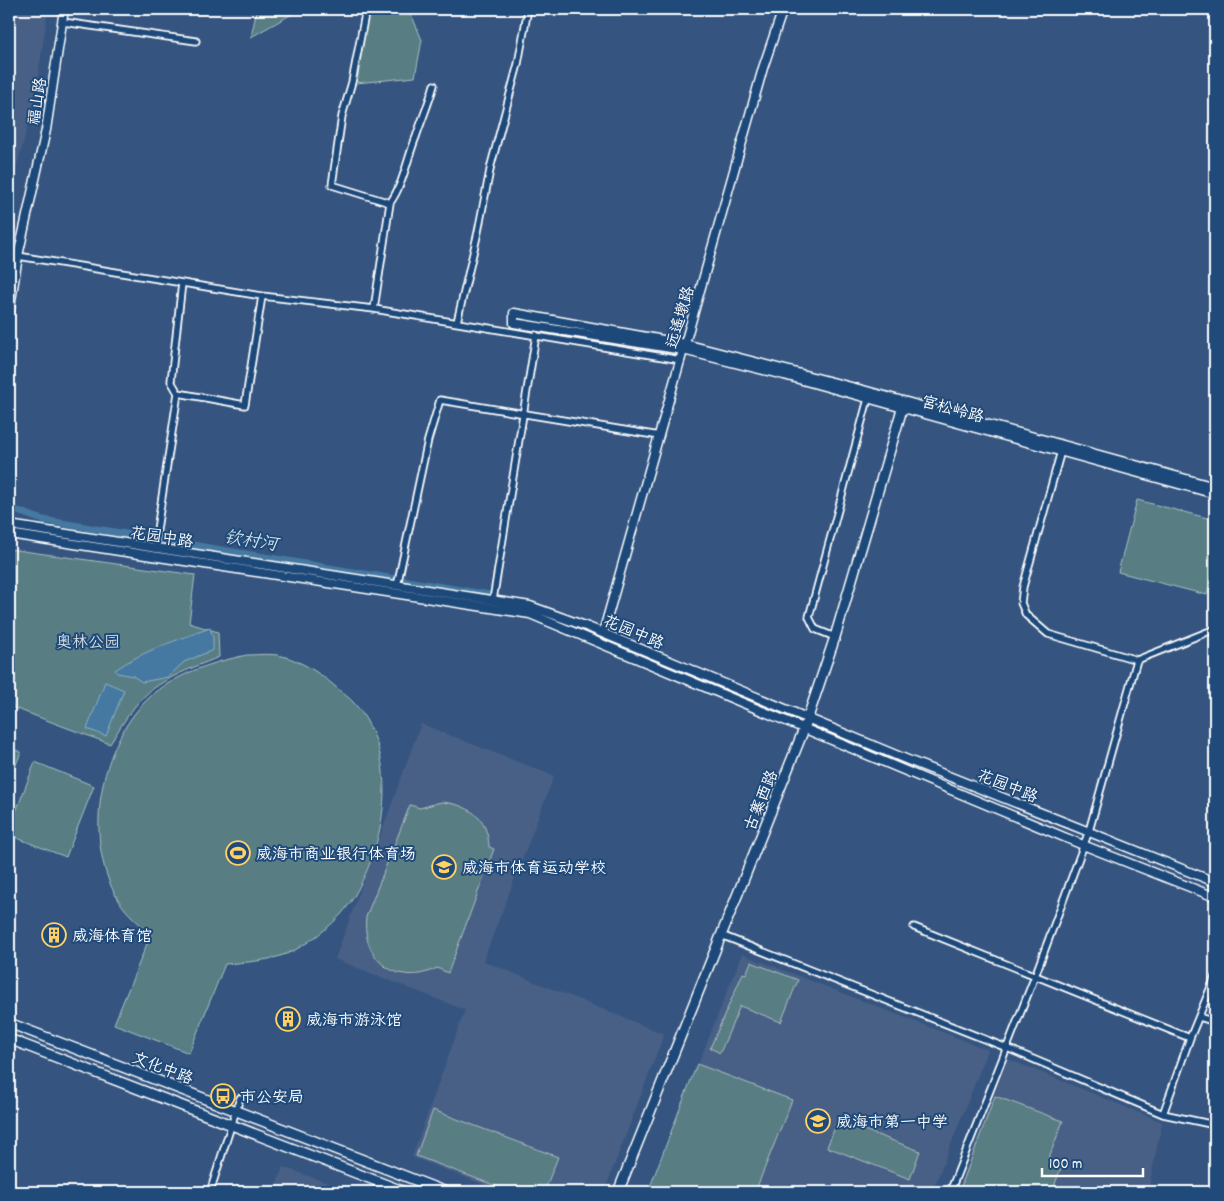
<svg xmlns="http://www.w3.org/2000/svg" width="1224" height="1201" font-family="Dekko,'LXGW WenKai TC',sans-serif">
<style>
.built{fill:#496086}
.green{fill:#587e84;stroke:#acbec2}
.water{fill:#4479a1;stroke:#8fafc7}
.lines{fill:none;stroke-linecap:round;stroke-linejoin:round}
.canal{stroke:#4479a1;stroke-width:7}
.street-casing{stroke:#fff;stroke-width:9}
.secondary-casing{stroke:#fff;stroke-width:11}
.primary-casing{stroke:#fff;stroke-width:12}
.street{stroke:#1f4a7a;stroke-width:5.5}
.secondary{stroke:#1f4a7a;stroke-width:8}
.primary{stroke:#1f4a7a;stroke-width:9}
.labels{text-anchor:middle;stroke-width:4;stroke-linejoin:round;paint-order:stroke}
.street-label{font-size:16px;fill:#fff;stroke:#1f4a7a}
.park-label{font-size:16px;fill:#d5dfe0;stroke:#1f4a7a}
.poi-label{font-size:16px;fill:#fff;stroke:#1f4a7a;text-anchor:start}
.water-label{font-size:18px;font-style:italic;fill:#d0dee8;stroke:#1f4a7a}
</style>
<rect width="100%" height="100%" fill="#355580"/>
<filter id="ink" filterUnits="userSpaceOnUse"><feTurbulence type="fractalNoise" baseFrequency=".02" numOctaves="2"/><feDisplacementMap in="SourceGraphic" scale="10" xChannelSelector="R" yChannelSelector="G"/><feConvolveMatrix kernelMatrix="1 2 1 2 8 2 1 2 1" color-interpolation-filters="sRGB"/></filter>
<g filter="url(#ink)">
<path class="built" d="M9 9H48L34 103 9 194Z
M421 724 554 776 483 961 664 1034 604 1192H503L412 1157 465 1010 335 959Z
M742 954 988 1050 932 1192H648Z
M1008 1059 1162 1122 1148 1191 1150 1192H957Z
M283 1167 353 1192H274Z"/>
<path class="green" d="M257 9H301L251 37Z
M368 9H409L422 40 415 77 357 83Z
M1137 500 1215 520V565L1207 595 1118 572Z
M9 549 195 575 189 623 218 632 219 657C190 669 156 680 136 705 126 717 118 731 110 744L9 706Z
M247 655C258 655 271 653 282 656 302 661 321 674 337 688 342 693 349 697 354 703 402 758 386 846 350 903 337 922 316 938 295 950 274 961 249 962 225 964L189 1053 114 1024 151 934C140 924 127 914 119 901 78 836 102 722 169 683 194 668 219 661 247 655Z
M9 748 21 752 9 783Z
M35 762 94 786 66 857 9 835V830Z
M441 802C468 804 488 817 489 847L494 849 448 973 437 968C398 988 361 960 366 917L410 805 420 808Z
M751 962 798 980 781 1022 740 1006 720 1053 710 1048 743 973 746 974Z
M697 1064 792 1100 755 1192H648Z
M995 1096 1063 1121 1048 1160 1062 1165 1052 1192H959Z
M433 1110 558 1157 544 1192H512L416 1156Z
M838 1120 920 1151 910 1179 827 1147Z"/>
<path class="water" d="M210 628 213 637V650L184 662 168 677 142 682 133 676 117 673 115 670C144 650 178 640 210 628Z
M105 682 124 690 106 736 87 729Z"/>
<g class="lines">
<path class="canal" d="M9 508 43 520 490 595"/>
<g class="street-casing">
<path id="street" d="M366 9 352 82 342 116 332 185 390 203
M63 22 196 41
M18 256 262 296 374 309 681 360
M374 309 390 203C404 183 407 159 416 137 422 119 429 103 434 85
M457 322 478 232 491 165 518 64 528 9
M178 393 245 405 262 296
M1061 451 1023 587 1021 603 1026 615 1048 634 1137 660
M154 549 178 393 171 381 182 283
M397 586 428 440 440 400 660 436
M493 600 536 335
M835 637 815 629 809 617 868 399
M914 927 1190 1038
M721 935 1007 1048 1163 1114 1215 1125
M1199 1017 1215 1022
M1163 1114 1190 1038 1215 977
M210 1192 240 1098
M950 1192 1035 976 1089 831 1137 660 1215 629"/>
</g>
<g class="secondary-casing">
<path id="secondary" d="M9 314 18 256 46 130 64 9
M1215 487 863 390 685 344 514 313V323L683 350 784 375 1215 494
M9 525 530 606 588 627 908 760 1215 882
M9 534 530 614 1083 845 1215 897
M603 633 763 68 783 9"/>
</g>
<g class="primary-casing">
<path id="primary" d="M9 1023 446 1192
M9 1039 405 1192
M618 1192 804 729 835 637 902 409"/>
</g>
<use href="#street" class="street"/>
<use href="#secondary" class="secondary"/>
<use href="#primary" class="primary"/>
</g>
</g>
<defs>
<g id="stadium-ring" transform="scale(1.25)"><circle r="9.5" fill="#1f4a7a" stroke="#ffd166" stroke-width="1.5"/><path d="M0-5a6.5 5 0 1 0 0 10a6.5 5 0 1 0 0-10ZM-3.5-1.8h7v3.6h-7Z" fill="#ffd166"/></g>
<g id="university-ring" transform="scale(1.25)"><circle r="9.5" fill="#1f4a7a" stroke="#ffd166" stroke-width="1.5"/><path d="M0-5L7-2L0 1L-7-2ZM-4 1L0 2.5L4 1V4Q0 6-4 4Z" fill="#ffd166"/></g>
<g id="building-ring" transform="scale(1.25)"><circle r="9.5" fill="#1f4a7a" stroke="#ffd166" stroke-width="1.5"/><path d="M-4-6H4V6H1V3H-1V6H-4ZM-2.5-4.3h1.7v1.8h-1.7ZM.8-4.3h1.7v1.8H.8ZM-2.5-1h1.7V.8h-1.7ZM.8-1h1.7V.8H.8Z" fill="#ffd166"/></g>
<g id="bus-ring" transform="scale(1.25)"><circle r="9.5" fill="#1f4a7a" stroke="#ffd166" stroke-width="1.5"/><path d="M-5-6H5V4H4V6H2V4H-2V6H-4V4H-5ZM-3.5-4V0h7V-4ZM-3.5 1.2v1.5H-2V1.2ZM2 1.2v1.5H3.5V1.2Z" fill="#ffd166"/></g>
<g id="school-ring" transform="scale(1.25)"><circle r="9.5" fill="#1f4a7a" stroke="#ffd166" stroke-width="1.5"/><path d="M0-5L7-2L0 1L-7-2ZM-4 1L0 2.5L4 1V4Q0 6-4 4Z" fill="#ffd166"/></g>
</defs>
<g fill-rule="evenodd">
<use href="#stadium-ring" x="238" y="853"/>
<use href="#university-ring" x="444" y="867"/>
<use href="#building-ring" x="54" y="935"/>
<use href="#building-ring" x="288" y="1019"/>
<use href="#bus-ring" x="223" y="1096"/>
<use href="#school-ring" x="818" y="1121"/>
</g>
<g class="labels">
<g class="street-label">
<text transform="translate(36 101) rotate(-81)" y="6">福山路</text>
<text transform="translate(679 317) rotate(-74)" y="6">远遥墩路</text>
<text transform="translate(953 408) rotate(15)" y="6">宫松岭路</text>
<text transform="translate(162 536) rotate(9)" y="6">花园中路</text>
<text transform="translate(634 631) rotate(23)" y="6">花园中路</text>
<text transform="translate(1008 785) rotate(22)" y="6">花园中路</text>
<text transform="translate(760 800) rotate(-68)" y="6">古寨西路</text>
<text transform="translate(163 1067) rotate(21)" y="6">文化中路</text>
</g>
<g class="park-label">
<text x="88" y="647">奥林公园</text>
</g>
<g class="poi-label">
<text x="256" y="859">威海市商业银行体育场</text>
<text x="462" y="873">威海市体育运动学校</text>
<text x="72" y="941">威海体育馆</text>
<text x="306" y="1025">威海市游泳馆</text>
<text x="240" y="1102">市公安局</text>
<text x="836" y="1127">威海市第一中学</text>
</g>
<g class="water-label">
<text transform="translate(251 540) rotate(9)" y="6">钦村河</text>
</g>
</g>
<rect width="1224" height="1201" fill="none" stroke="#1f4a7a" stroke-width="30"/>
<rect x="15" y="15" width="1194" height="1171" fill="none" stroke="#fff" stroke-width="2" filter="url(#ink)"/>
<path d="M1042 1168v8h101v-8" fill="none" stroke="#ffffff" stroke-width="2.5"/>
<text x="1049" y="1168" font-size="15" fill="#ffffff" stroke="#1f4a7a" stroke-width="4" paint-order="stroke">100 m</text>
</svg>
